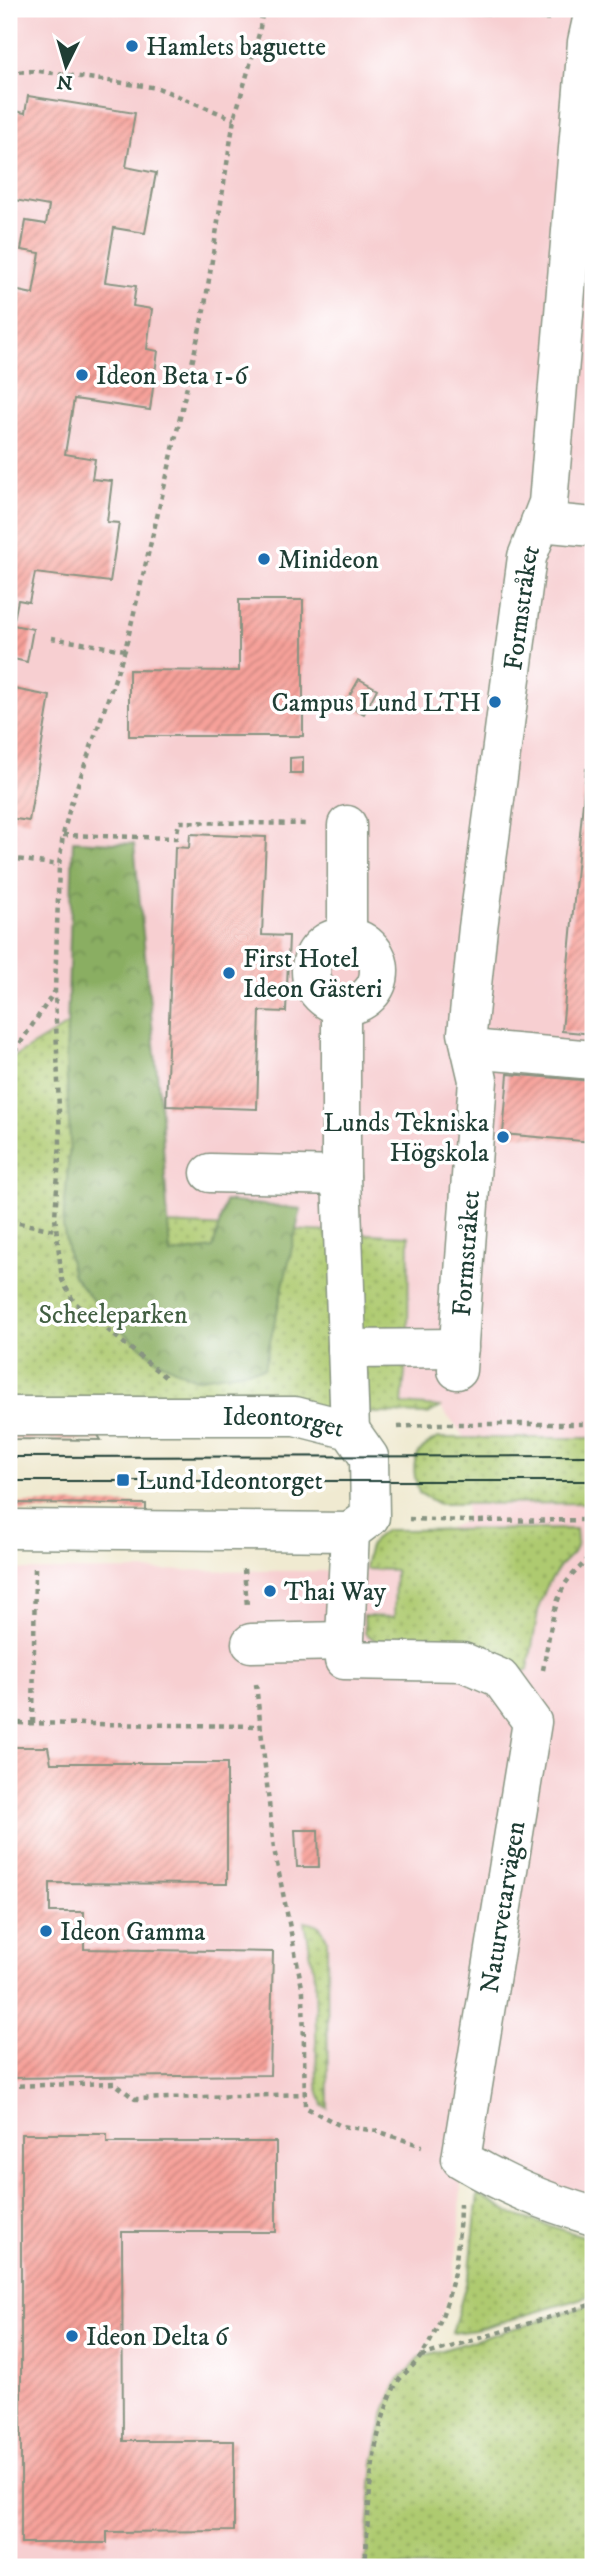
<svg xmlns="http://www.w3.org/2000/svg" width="602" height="2576" font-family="'IM FELL DW Pica',serif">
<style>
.built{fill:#f7cfd1}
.grass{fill:url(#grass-dots);stroke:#668452;stroke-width:2}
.forest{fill:url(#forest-crowns);stroke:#54764b;stroke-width:2}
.building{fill:url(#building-hatch)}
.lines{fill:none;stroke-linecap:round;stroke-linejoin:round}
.minor-casing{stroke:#889482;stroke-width:41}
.path{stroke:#889482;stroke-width:4.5;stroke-dasharray:5 5;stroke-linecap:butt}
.minor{stroke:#fff;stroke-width:38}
.tram{stroke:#1f3d34;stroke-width:2}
.poi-dot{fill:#1f6fb2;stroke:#fff;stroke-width:2.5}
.labels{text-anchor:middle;stroke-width:7;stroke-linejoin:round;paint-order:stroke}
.poi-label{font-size:26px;fill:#1f3d34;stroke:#fff;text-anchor:start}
.street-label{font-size:26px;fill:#1f3d34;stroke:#fff}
.park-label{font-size:26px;fill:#436043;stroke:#fff}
</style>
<defs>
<pattern id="grass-dots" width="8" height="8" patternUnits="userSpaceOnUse" patternTransform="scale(1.75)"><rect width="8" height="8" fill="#aeca70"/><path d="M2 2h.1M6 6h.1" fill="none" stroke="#8da55d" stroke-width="1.8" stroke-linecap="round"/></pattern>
<pattern id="forest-crowns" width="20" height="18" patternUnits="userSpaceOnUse" patternTransform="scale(1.75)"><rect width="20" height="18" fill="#8aae62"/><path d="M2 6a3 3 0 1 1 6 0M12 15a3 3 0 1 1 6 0" fill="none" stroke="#708f52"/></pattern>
<pattern id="building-hatch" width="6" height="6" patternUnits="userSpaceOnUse" patternTransform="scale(1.75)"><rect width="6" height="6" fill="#f7a19a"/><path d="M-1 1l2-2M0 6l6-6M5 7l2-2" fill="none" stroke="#c7847e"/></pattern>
</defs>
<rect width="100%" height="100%" fill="#fff"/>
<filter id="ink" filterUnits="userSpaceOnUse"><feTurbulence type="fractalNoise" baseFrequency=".0143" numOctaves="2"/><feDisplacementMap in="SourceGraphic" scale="14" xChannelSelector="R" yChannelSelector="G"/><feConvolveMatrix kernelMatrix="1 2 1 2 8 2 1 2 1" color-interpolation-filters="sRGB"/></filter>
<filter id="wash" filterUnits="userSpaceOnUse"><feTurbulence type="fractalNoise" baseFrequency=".00686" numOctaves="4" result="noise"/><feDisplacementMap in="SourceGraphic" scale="28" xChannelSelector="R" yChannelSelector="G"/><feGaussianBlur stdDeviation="1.57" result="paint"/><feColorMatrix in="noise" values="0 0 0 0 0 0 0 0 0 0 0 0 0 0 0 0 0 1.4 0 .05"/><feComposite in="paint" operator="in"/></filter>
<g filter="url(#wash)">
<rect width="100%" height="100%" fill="#f0ead1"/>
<path class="built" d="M9 9H593V2201L461 2166 460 2226 452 2287 438 2325 420 2357 398 2381 374 2462 365 2567H9V1570L348 1571 465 1521 466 1504V1439L440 1407 428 1414 9 1405Z"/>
<path class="grass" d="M102 1004 107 1221 409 1236 408 1339 402 1404 440 1407 428 1414 9 1405V1060Z
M438 1438H593V1503L439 1504 419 1493C410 1466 412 1451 438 1438Z
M576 1529 577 1543 573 1553 560 1566 547 1586 539 1606 528 1670 515 1672 500 1653 490 1647 393 1645 379 1643 365 1633 364 1616 394 1617 395 1570 365 1569C368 1550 369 1540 386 1530Z
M305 1921C318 1923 322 1927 327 1939L328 2108 323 2106 317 2085 315 1980Z
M478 2194 514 2215 593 2239V2295L475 2330 452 2333 470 2270Z
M593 2304V2567H365L374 2462 385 2410 398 2381 420 2357Z"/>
<path class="forest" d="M73 841 134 844 161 1113 170 1254 213 1248 225 1201 301 1209 264 1368 195 1379 158 1361 105 1316 72 1274 63 1226 70 1143 66 1061Z"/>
<g id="blocks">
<path class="building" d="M446 9H549L548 20 446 11Z
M28 96 135 113 126 167 156 173 145 233 114 228 105 282 136 286 133 306 152 309 147 349 158 351 150 410 74 399 65 454 95 459 92 479 112 481 107 522 119 523 110 582 35 573 29 602 18 600 13 625 33 629 27 662 9 658V289L33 294 40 253 21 250 26 221 46 224 49 206 9 199V110L25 113Z
M239 600H303V736H129V670L239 671Z
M359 679 377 689 364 714 345 704Z
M9 688 50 696 29 821 9 818Z
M303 757V773H290V758Z
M586 769 593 770V1034L562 1031Z
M190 834 266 837 262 935 289 936 286 1012 260 1011 257 1109 166 1106 175 847 189 848Z
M508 1074 593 1081V1142L503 1134Z
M9 1431 96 1432 101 1440 9 1439Z
M9 1503 146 1504V1511H9Z
M9 1747H48L51 1763H227V1884L50 1883V1912H84V1949L273 1952 270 2075 9 2078Z
M295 1830H318L319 1867H297Z
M21 2134H107V2142H276V2232H122L123 2441H234V2531L107 2532V2543H21Z"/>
</g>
</g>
<g filter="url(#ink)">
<use href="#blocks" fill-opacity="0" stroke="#889482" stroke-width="2"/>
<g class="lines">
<g class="minor-casing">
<g id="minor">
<path d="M540 522 593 527"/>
<circle cx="345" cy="971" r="34"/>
<path d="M347 937V825"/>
<path d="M341 1005V1176L350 1430"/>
<path d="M471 1049 593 1060"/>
<path d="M210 1173 341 1176"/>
<path d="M347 1349 459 1348"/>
<path id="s1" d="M457 1370 478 1080 467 1033 478 928 527 557 548 503 587 42 593 15"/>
<path id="s2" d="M9 1416H295L350 1430 369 1457 370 1517 350 1532 9 1529"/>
<path d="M350 1532 344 1660 463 1662 500 1678 532 1722 461 2159C506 2186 543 2201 593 2216"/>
<path d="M251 1643 344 1641"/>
</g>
</g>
<path class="path" d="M9 72 39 71 158 88 234 119
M51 638 125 650
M63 835 176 838 179 822 308 824
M9 858 59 865
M9 1060 55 991
M9 1221 55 1230
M165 1377 74 1302 62 1280 55 1217 60 1142 55 991 59 865 63 835 70 807 125 650 169 467 205 305 234 119 259 34 263 9
M398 1427 439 1424H593
M409 1519 465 1521 593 1520
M244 1569 247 1606
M543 1670C548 1644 551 1613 563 1588 570 1573 587 1565 593 1549
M256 1684 274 1849 303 1992 305 2107 341 2126 377 2131 422 2146
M9 1723 260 1726
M33 1723 35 1568
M9 2086 114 2083 135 2099 305 2094
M421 2356 593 2304
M365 2567C369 2515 368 2458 386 2409 389 2400 393 2388 399 2380 406 2371 415 2365 421 2356 452 2312 459 2256 460 2204"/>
<use href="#minor" class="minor"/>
<path class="tram" d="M9 1457 593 1456
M9 1481H593"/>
</g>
</g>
<g class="poi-dot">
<circle cx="132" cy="46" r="7"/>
<circle cx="82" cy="375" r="7"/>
<circle cx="264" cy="559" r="7"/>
<circle cx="495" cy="702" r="7"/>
<circle cx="229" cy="973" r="7"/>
<circle cx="503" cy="1137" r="7"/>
<rect x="116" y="1473" width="14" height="14" rx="3.5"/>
<circle cx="270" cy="1591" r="7"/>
<circle cx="46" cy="1931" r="7"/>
<circle cx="72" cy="2336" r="7"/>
</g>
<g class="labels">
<g class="poi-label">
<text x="146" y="55">Hamlets baguette</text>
<text x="96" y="384">Ideon Beta 1-6</text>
<text x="278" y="568">Minideon</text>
<text x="481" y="711" text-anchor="end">Campus Lund LTH</text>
<text x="243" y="967">First Hotel<tspan x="243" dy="30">Ideon Gästeri</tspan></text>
<text x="489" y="1131" text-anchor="end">Lunds Tekniska<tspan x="489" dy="30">Högskola</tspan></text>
<text x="137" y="1489">Lund Ideontorget</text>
<text x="284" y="1600">Thai Way</text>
<text x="60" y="1940">Ideon Gamma</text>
<text x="86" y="2345">Ideon Delta 6</text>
</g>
<g class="street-label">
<text dy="9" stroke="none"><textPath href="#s1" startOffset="768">Formstråket</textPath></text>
<text dy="9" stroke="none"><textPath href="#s1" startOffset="117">Formstråket</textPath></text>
<text dy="9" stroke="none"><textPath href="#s2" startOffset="275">Ideontorget</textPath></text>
<text transform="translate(502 1907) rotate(-81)" y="9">Naturvetarvägen</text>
</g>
<g class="park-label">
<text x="113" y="1323">Scheeleparken</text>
</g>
</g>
<rect width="602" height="2576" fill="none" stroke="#fff" stroke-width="35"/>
<g transform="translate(66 66) rotate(185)" stroke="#ffffff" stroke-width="5" paint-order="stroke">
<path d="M0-5L12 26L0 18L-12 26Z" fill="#1f3d34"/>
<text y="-10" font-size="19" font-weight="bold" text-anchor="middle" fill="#1f3d34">N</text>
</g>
</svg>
